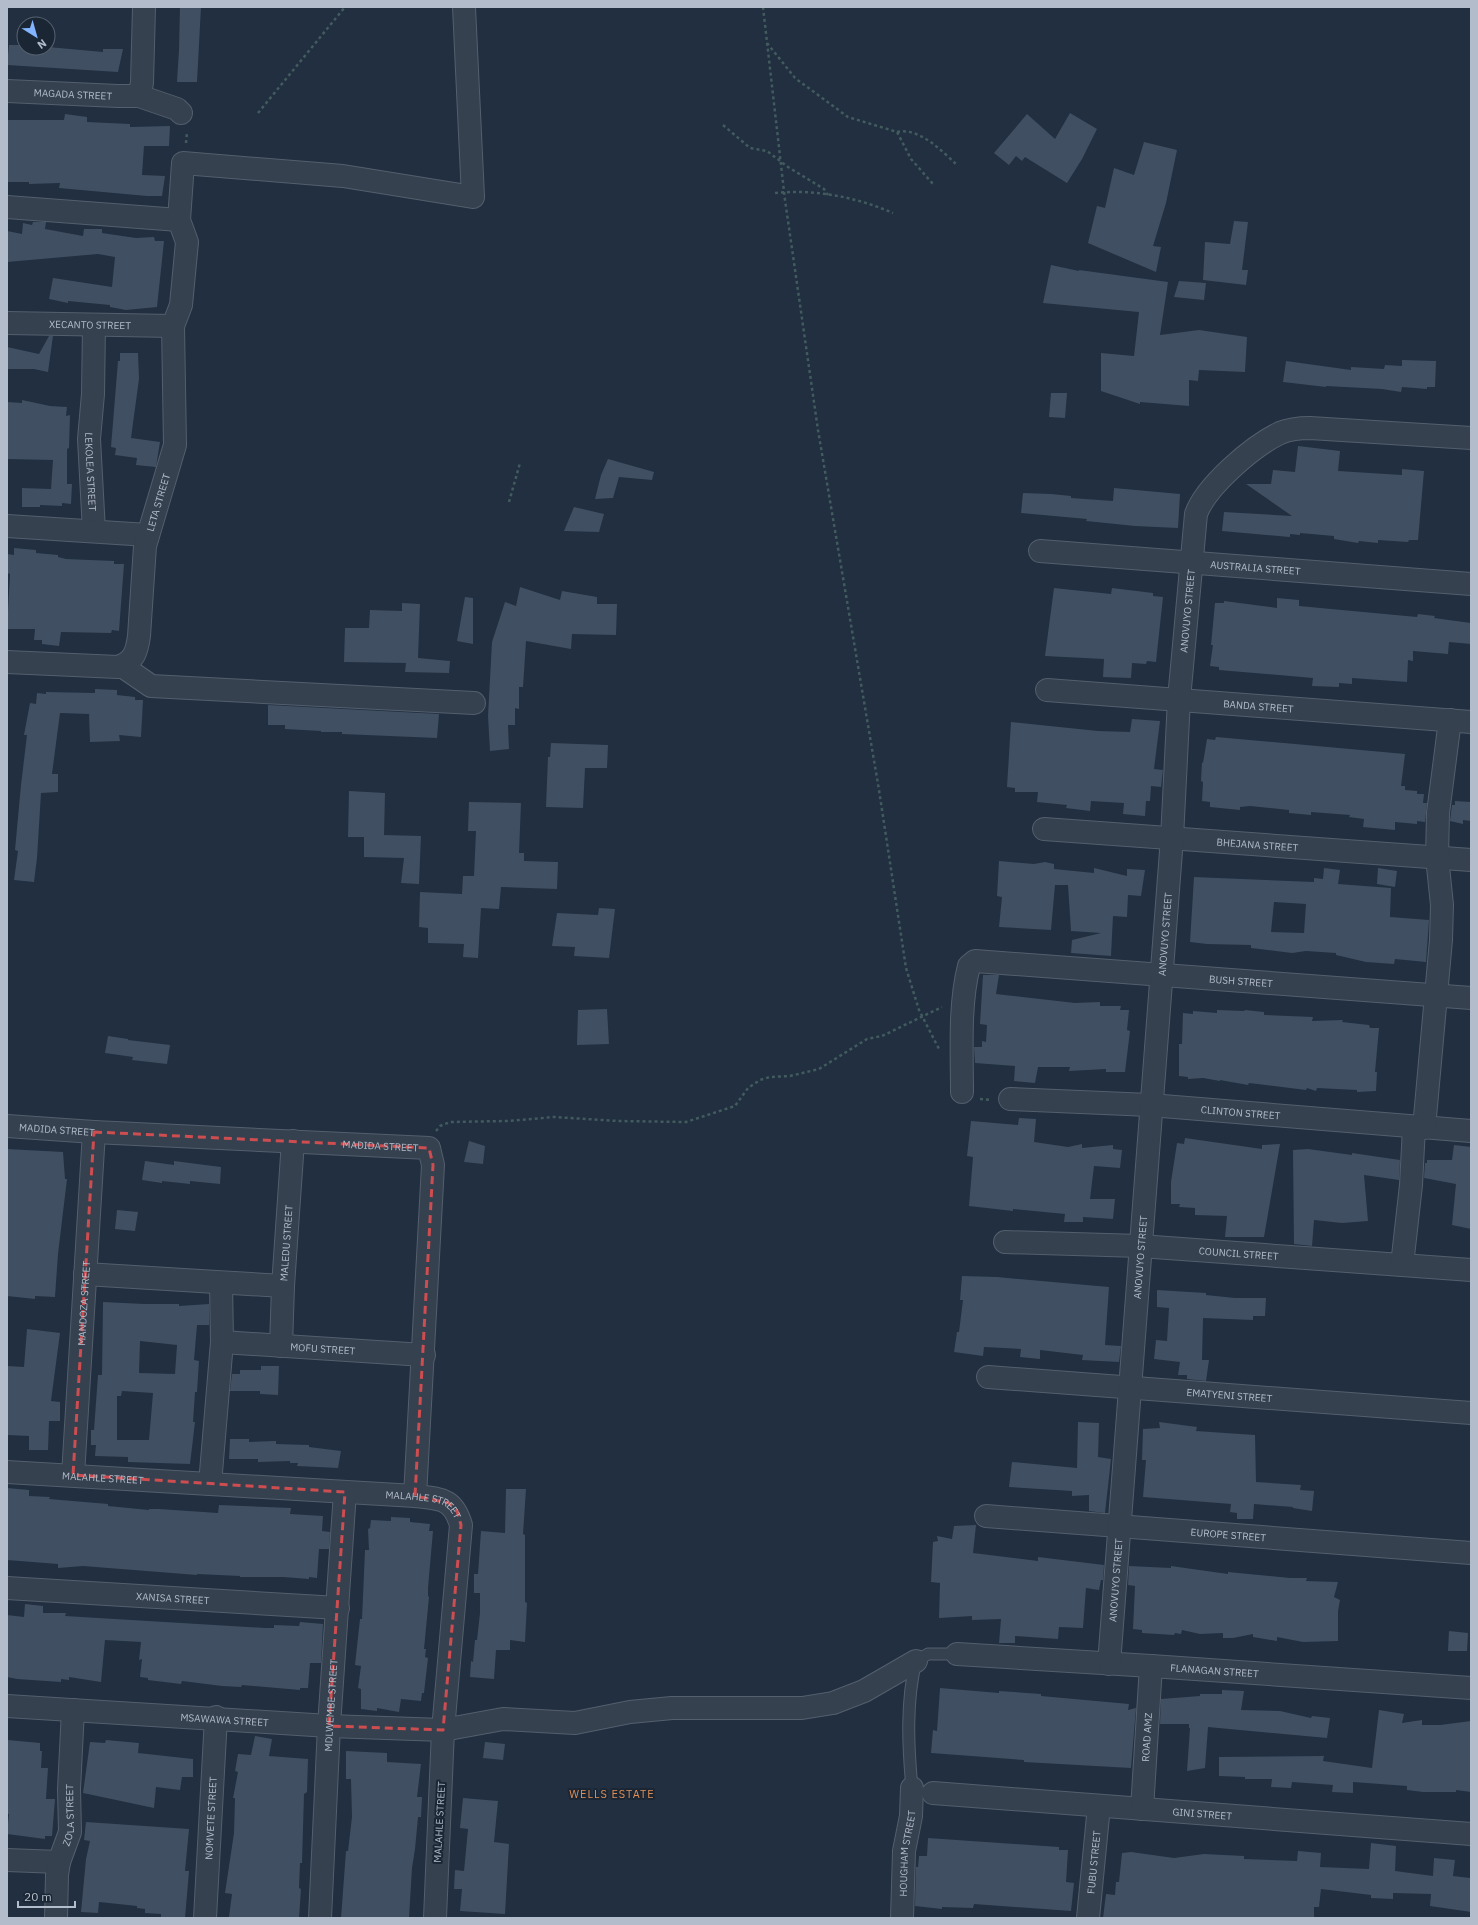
<svg xmlns="http://www.w3.org/2000/svg" width="1478" height="1925" font-family="'IBM Plex Sans',sans-serif">
<style>
.building{fill:#404f62;fill-rule:evenodd}
.lines{fill:none;stroke-linecap:round;stroke-linejoin:round}
.service-casing{stroke:#545f6d;stroke-width:13}
.minor-casing{stroke:#545f6d;stroke-width:24}
.path{stroke:#425b5d;stroke-width:2.5;stroke-dasharray:3 3;stroke-linecap:butt}
.service{stroke:#36414f;stroke-width:11}
.minor{stroke:#36414f;stroke-width:22}
.marked{fill:none;stroke:#cd4d50;stroke-width:3;stroke-dasharray:8 5;stroke-linejoin:round}
.labels{text-anchor:middle;stroke-width:4;stroke-linejoin:round;paint-order:stroke}
.street-label{font-size:10px;fill:#b2bcca;stroke:#1b2634}
.neighbourhood-label{font-size:11px;letter-spacing:1px;fill:#df9059;stroke:#1b2634}
</style>
<rect width="100%" height="100%" fill="#212f40"/>
<path class="building" d="M180 7H201L197 82H177L179 50Z
M9 45H24V48L48 47 103 52V49H123L118 72 7 65Z
M1070 113 1097 129 1082 159 1067 183 1025 157 1022 161 1016 156 1009 165 994 153 1027 114 1055 139Z
M65 114 87 117V122L130 124V127L170 126 169 146H144L142 175 165 176 162 196H147L59 188 60 183 29 184V182H7V120H64Z
M1144 142 1177 150 1166 203 1153 246 1161 247 1156 272 1088 243 1097 206 1105 208 1114 168 1134 175Z
M1234 221 1248 222 1242 270H1248L1246 285 1203 280 1205 242 1230 244Z
M33 222H46L45 229 83 236 84 229H102V233L136 238 154 237 155 241H164L157 307 126 310 110 307V305L68 301V303L49 299 53 278 112 287 115 257 98 254 7 262V231L22 234 23 223 32 225Z
M1051 265 1079 271V270L1168 282 1160 335 1199 330 1247 337 1245 372 1199 370 1198 381 1189 380V406L1140 402V404L1101 391V353L1134 356 1139 312 1043 303Z
M1179 281 1206 283 1204 300 1174 297Z
M49 336H53L48 372 34 369H7V347L39 354Z
M120 353H138L139 379 131 438 160 442 156 467 136 465 137 458 115 455 116 448 111 447 118 361H120Z
M1402 360 1436 361 1435 387H1427V389L1402 387 1401 392 1382 389 1326 386V387L1283 382 1286 361 1351 370V367L1384 369 1385 365 1402 366Z
M1051 393H1067L1065 418 1049 417Z
M22 400 50 406 67 407 66 416 70 415 69 448 67 449V484H72L71 504 62 503V506L40 505V507H22V488L51 489 53 460 7 459V402L22 403Z
M1298 446 1340 451 1338 471 1402 475V469L1424 471 1418 540H1409L1408 542 1378 540V543L1359 541 1358 543 1334 539V536L1300 533V535L1290 534V537L1222 531 1224 512 1292 516 1246 484H1271L1273 470 1295 472Z
M608 459 654 472 652 480 619 477 613 498 595 499 601 475Z
M1114 488 1180 494 1178 528 1135 526 1086 521 1087 519 1021 513 1023 493 1051 494 1071 496V498L1113 501Z
M574 507 604 514 599 532 564 531Z
M14 548 36 550V553L58 555V557L66 559 114 561V564H124L119 631 112 630 111 633 61 632 59 646 42 644V640H34L35 629H7L10 574 7 573V554L14 555Z
M520 587 560 600 562 591 597 597V604H617L616 635 572 634 571 649 526 641 523 687H519V709L515 708V725H508L509 749 490 751 488 716 492 642 505 602 516 606Z
M1054 588 1111 594 1112 588 1153 593V596L1163 597 1156 662 1147 661 1146 664 1132 663 1131 678 1103 677 1104 659 1045 656Z
M465 597 473 598V644L457 641Z
M1277 598 1299 600V606L1417 617 1418 614 1435 616 1434 618 1471 623V644L1449 642 1448 654 1413 651V661L1408 660 1407 682 1352 678V684L1339 683V687L1312 686 1313 678 1219 670V667L1210 666 1213 645H1211L1215 603H1224V601L1277 608Z
M402 603 420 604 418 658 450 661 449 673 405 672 406 663 344 662 345 628H369L370 610 402 611Z
M95 689 117 690V695L135 697V700H143L141 737 119 735 120 741 90 742 89 714 60 713 52 774H58V792L41 793 37 858 34 882 14 880 18 851 15 850 21 785 27 735H24L30 703 36 704 37 693 46 694V692L95 693Z
M268 705 439 714 437 738 342 734V732H321V731L285 729V725H268Z
M1132 719 1160 721 1154 769 1163 770 1161 787 1151 786 1150 801H1146L1145 816 1123 814 1124 803 1091 801 1090 811 1066 808 1067 805 1037 802 1038 792H1015V788L1007 787 1011 722 1098 731 1130 732Z
M1216 737 1405 754 1401 786H1405V790L1417 791V794H1424L1423 803H1427L1425 822 1417 821V824L1395 822V830L1363 827 1364 819 1349 817 1350 815 1311 812V815L1289 813V810L1250 806 1240 807V810L1210 807V802L1202 801 1203 782 1201 781 1202 762 1203 763 1207 739 1215 740Z
M551 743 608 745 607 768H585L583 808 546 807 548 757H550Z
M349 791 385 793 384 835 421 836 419 884 401 883 404 858 364 857V837H348Z
M1455 801 1471 802V821L1463 820V824L1450 821 1452 805H1455Z
M469 802 521 803 519 853H524V861L558 862 557 889 501 887 499 909 481 908 478 958 463 957 464 944 428 943V928L419 927 420 892 462 894 463 876H474L476 831H468Z
M999 861 1034 864 1045 862 1054 864V869L1094 873V868L1127 876V869L1145 870 1141 896 1128 895 1127 917 1113 916 1111 956 1071 953 1072 940 1101 933 1071 931 1068 885H1055L1051 930 999 927 1002 897 997 896Z
M1324 868 1340 870 1338 884 1391 888 1390 917 1429 920 1426 962 1395 959 1394 964 1366 962 1336 955V953L1306 951 1292 953 1251 948V945L1207 944 1190 942 1194 877 1314 882V878L1323 879ZM1274 902 1306 904 1304 933 1271 932Z
M1378 868 1397 871 1395 887 1377 884Z
M599 908 615 909 609 958 574 956 575 947 552 946 557 913 598 915Z
M983 975H999L996 994 1075 1003 1100 1002V1006H1121L1120 1010H1129L1127 1030 1130 1031 1125 1072H1106V1069L1069 1071 1070 1067H1038L1035 1083 1014 1081 1015 1066 975 1063 974 1047H982V1041L986 1042 987 1025 980 1024Z
M607 1009 609 1044 577 1045 578 1010Z
M1217 1010 1244 1011 1245 1010 1264 1012V1015L1313 1017 1312 1021 1343 1020 1342 1022 1369 1025 1370 1028H1379L1375 1072H1377L1376 1091 1357 1092V1090L1317 1088 1316 1091 1307 1088 1306 1090 1249 1083 1248 1085 1220 1080V1081L1203 1078 1188 1079V1077L1179 1076V1044H1182L1183 1013 1193 1014V1011L1217 1013Z
M108 1036 128 1039V1040L170 1045 167 1064 132 1060 133 1057 105 1053Z
M1019 1118 1036 1119 1034 1142 1068 1147 1082 1144V1148L1113 1145V1149L1122 1150 1120 1168 1094 1166 1090 1199H1115L1113 1219 1083 1217V1222H1064L1065 1214 1013 1209V1211L969 1206 973 1157 967 1156 971 1121 1018 1125Z
M1185 1138 1262 1149V1145L1280 1144 1264 1237H1225L1227 1216 1195 1215V1208L1179 1207 1180 1204H1171V1182L1177 1143 1184 1144Z
M469 1141 485 1146 483 1164 464 1162Z
M1454 1145 1471 1147V1229L1452 1225 1456 1184 1424 1178 1425 1163H1427V1160H1452Z
M7 1149 63 1152 65 1179H67L58 1254 55 1297 35 1296V1299L7 1296Z
M1308 1149 1352 1155V1153L1400 1160 1399 1180 1364 1175 1368 1221 1342 1223 1314 1220 1312 1246 1294 1244 1293 1150Z
M145 1161 174 1165V1161L221 1167 220 1184 190 1181V1184L162 1181V1183L142 1180Z
M117 1210 138 1212 135 1231 115 1229Z
M962 1276 997 1277 1109 1287 1105 1345 1121 1346 1119 1362 1082 1360 1083 1355 1040 1350V1359L1020 1357 1021 1349 984 1347 983 1356 954 1352 957 1332H959L963 1300H960Z
M1157 1290 1206 1293V1295L1235 1298H1266L1265 1316H1253V1320L1203 1318 1202 1360H1209L1206 1381 1187 1379V1375H1178L1180 1362 1154 1359 1156 1340 1167 1341 1169 1308 1157 1307Z
M103 1302 144 1304H179V1306L209 1304V1325H197L194 1360 199 1361 197 1392H195L193 1422H195L190 1464 128 1462V1457L95 1456 96 1445H91V1430H94L98 1375H102ZM140 1341 177 1345 175 1374 139 1373ZM122 1391 153 1393 149 1440H117V1396H121Z
M27 1329 60 1333 51 1401 60 1402V1421H49L48 1450H29V1436L7 1435V1366L24 1367Z
M261 1366H279L278 1395 260 1394V1391H230L232 1374H240V1370H261Z
M1078 1422 1099 1423 1098 1457 1111 1459 1105 1513 1089 1511V1495L1072 1496V1491L1009 1487 1012 1462 1077 1468Z
M1159 1422 1197 1427 1196 1431 1255 1435 1256 1482 1301 1485 1300 1490 1314 1491 1312 1511 1293 1508V1507L1254 1504 1253 1519H1237V1513L1230 1512 1231 1504 1143 1497 1146 1460H1142L1143 1429 1160 1428Z
M230 1439H249V1442L276 1441V1444L309 1445V1447L341 1451 338 1468 297 1466 298 1463H290V1461L258 1462V1459H229Z
M7 1488 29 1490V1496L50 1497 49 1499 108 1504V1506L149 1510V1509H159L218 1513 219 1505 291 1508 290 1514 323 1516 322 1531 330 1532 329 1549H319L317 1578 309 1577V1579L283 1577H240V1576L197 1574V1575L83 1566 58 1568V1564L7 1560Z
M506 1489H526L523 1534 525 1535V1602L527 1603 525 1642 510 1640V1650H496L494 1679 470 1677 471 1661 473 1662 475 1640H477L480 1613V1593H474V1574H478L481 1531 505 1533Z
M391 1517 410 1518V1522L430 1524 429 1531H433L428 1588V1596L429 1597 424 1649H426L425 1657 428 1658 424 1693H422L421 1701 401 1699 399 1712 377 1708V1711L361 1709V1689L358 1688 361 1666 355 1665 360 1619H362L365 1550H369L368 1529 370 1528 371 1520 391 1521Z
M976 1525 973 1553 1038 1561V1557L1104 1565 1103 1580H1101L1099 1590 1086 1588 1083 1628 1059 1627 1058 1639 1015 1636V1643H999L1001 1619 972 1620V1616L939 1618 940 1583 931 1582 933 1542 938 1541 937 1536 952 1539 954 1526Z
M1129 1566 1171 1568V1566L1228 1574V1572L1290 1578H1307L1306 1581 1338 1582 1334 1597 1340 1600 1338 1611V1641L1303 1642 1277 1637V1641L1253 1637V1634L1233 1638H1223V1633L1200 1634 1182 1630 1181 1634 1175 1633 1174 1635 1142 1633V1630L1133 1629 1135 1586 1128 1585Z
M25 1604 43 1606V1613H66L65 1616 265 1628H274V1625L299 1626 300 1622 323 1624 321 1663H310L308 1688H300V1690L242 1685 241 1687 222 1686 182 1681 181 1684 148 1680V1678L140 1677 142 1659 139 1660 141 1642 105 1640 101 1682 69 1677V1680L61 1679V1682L17 1679 7 1677V1615L24 1617Z
M1449 1631 1468 1633 1467 1651H1448Z
M940 1688 999 1693V1691L1041 1694V1696L1129 1704 1128 1710 1136 1708 1131 1768 1024 1762V1760L931 1753 933 1730 937 1731Z
M1222 1690 1244 1691 1241 1710 1280 1711 1311 1718 1312 1716 1330 1718 1327 1738 1208 1727 1205 1768 1187 1771 1190 1728H1189V1724H1160L1161 1699 1200 1696V1694H1222Z
M1379 1710 1404 1714 1402 1723 1422 1720V1725H1440L1471 1721V1792L1456 1790V1792H1423L1407 1790V1786L1353 1782V1793L1332 1792 1333 1785 1292 1782 1291 1788 1271 1787 1272 1779H1245V1777L1219 1776V1757L1324 1756 1323 1761 1372 1768Z
M255 1736 272 1739 269 1756 308 1759 307 1792 304 1794 302 1863H300L299 1888 301 1889 299 1918 229 1917 232 1894 225 1893 234 1833 235 1798H233L238 1772 235 1771 238 1754 251 1755Z
M8 1740 40 1743V1751H42L41 1768H48L46 1799H55L52 1836H45V1839L7 1834 9 1814H7Z
M106 1740 139 1743 138 1753 193 1759V1777H182L180 1790 156 1787 154 1808 83 1793 90 1742 105 1743Z
M485 1742 505 1744 503 1760 483 1758Z
M346 1751 387 1753V1762L421 1764 417 1797H422L421 1817H418L415 1849 412 1868 409 1918H341L346 1851H348L352 1817 351 1779H346Z
M463 1798 498 1801 494 1842 509 1844 505 1914 460 1911 462 1889H454L455 1870 464 1871 468 1829 460 1828Z
M86 1822 189 1829 185 1871H189L185 1918H161V1914L145 1913V1909L137 1908V1906L99 1902 98 1913 81 1912 86 1859 90 1841 84 1840Z
M928 1838 1059 1847V1850H1068L1066 1882 1074 1883 1071 1911 974 1904 973 1908 942 1907V1909L915 1906 916 1867H918L919 1856H927Z
M1371 1843 1396 1846 1395 1871 1433 1876 1434 1858 1455 1860 1453 1876 1470 1878 1471 1881V1912L1430 1906 1431 1894 1393 1893V1899L1371 1898V1895L1321 1889 1319 1907H1314V1918H1103L1106 1894 1115 1895 1116 1882H1119L1122 1853 1131 1852 1174 1858 1204 1854 1244 1856V1859L1297 1861 1298 1851 1321 1853 1320 1867 1369 1869Z"/>
<g class="lines">
<g class="service-casing">
<path id="service" d="M915 1789 912 1788C908 1746 906 1701 916 1661L928 1654H957"/>
</g>
<g class="minor-casing">
<g id="minor">
<path id="s1" d="M7 91 118 96H139L177 109 181 113"/>
<path d="M139 96 142 83 144 7"/>
<path d="M7 207 179 220"/>
<path id="s2" d="M7 323 173 326"/>
<path id="s3" d="M94 325 93 394 89 439 94 531"/>
<path d="M7 526 148 535"/>
<path id="s4" d="M1040 551 1471 584"/>
<path id="s5" d="M7 662 118 667C134 662 137 651 139 636L145 546 175 445 173 326 181 305 187 242 179 220 183 163 343 176 473 197 464 7"/>
<path d="M122 666 151 686 474 703"/>
<path id="s6" d="M1047 690 1471 722"/>
<path id="s7" d="M1044 829 1471 860"/>
<path id="s8" d="M962 1092C962 1053 959 1004 969 966L975 961 1471 998"/>
<path id="s9" d="M1010 1099 1150 1105 1471 1131"/>
<path id="s10" d="M7 1126 94 1132 429 1148 433 1165 415 1496"/>
<path d="M1424 1128 1441 940 1442 905 1437 857 1438 813 1450 720"/>
<path id="s11" d="M1005 1242 1140 1246 1471 1270"/>
<path d="M1402 1265 1411 1185 1414 1127"/>
<path d="M85 1274 283 1286"/>
<path id="s12" d="M222 1342 424 1355"/>
<path id="s13" d="M281 1346 283 1286 293 1141"/>
<path id="s14" d="M988 1377 1471 1413"/>
<path id="s15" d="M7 1472 415 1496C441 1499 453 1498 461 1525L443 1730 435 1918"/>
<path id="s16" d="M73 1475 94 1132"/>
<path d="M210 1484 222 1342 221 1283"/>
<path id="s17" d="M986 1516 1471 1553"/>
<path id="s18" d="M7 1588 338 1608"/>
<path id="s19" d="M957 1654 1151 1666 1471 1688"/>
<path id="s20" d="M1109 1664 1172 838 1179 699 1196 514C1206 486 1253 446 1280 433 1290 429 1300 428 1310 428L1471 438"/>
<path id="s21" d="M7 1706 329 1726 443 1730 503 1719 575 1723 630 1712 672 1708H802L833 1703 864 1691 916 1661"/>
<path id="s22" d="M933 1793 1471 1834"/>
<path id="s23" d="M1142 1809 1151 1666"/>
<path d="M7 1860 59 1862"/>
<path id="s24" d="M56 1918 57 1875 59 1862 70 1832 69 1789 73 1710"/>
<path id="s25" d="M205 1918 216 1717"/>
<path id="s26" d="M320 1918 329 1726 345 1492"/>
<path id="s27" d="M902 1918 904 1851 911 1816 912 1788"/>
<path id="s28" d="M1088 1918 1099 1806"/>
</g>
</g>
<path class="path" d="M763 7 785 200 818 430 879 790 906 968 919 1010 940 1051
M767 43 795 78 848 117 897 132 911 159 933 184
M258 113 345 7
M723 125 750 148 767 151 788 167 824 189 828 195
M897 132C919 127 942 151 957 165
M186 143 187 132
M775 193C815 189 856 197 893 213
M509 502 520 463
M980 1099 991 1100
M436 1131 440 1126 450 1122 507 1121 554 1117 618 1121 686 1122 735 1106 748 1088 760 1080 770 1077 790 1076 819 1069 867 1039 882 1036 942 1007"/>
<use href="#service" class="service"/>
<use href="#minor" class="minor"/>
</g>
<path class="marked" d="M94 1132 429 1148 433 1165 415 1496 449 1503 457 1511 461 1525 443 1730 329 1726 345 1492 73 1475Z"/>
<g class="labels">
<g class="street-label">
<text dy="4" stroke="none"><textPath href="#s1" startOffset="66">MAGADA STREET</textPath></text>
<text dy="4" stroke="none"><textPath href="#s2" startOffset="83">XECANTO STREET</textPath></text>
<text dy="4" stroke="none"><textPath href="#s3" startOffset="147">LEKOLEA STREET</textPath></text>
<text dy="4" stroke="none"><textPath href="#s5" startOffset="287">LETA STREET</textPath></text>
<text dy="4" stroke="none"><textPath href="#s4" startOffset="216">AUSTRALIA STREET</textPath></text>
<text dy="4" stroke="none"><textPath href="#s20" startOffset="1056">ANOVUYO STREET</textPath></text>
<text dy="4" stroke="none"><textPath href="#s6" startOffset="212">BANDA STREET</textPath></text>
<text dy="4" stroke="none"><textPath href="#s7" startOffset="214">BHEJANA STREET</textPath></text>
<text dy="4" stroke="none"><textPath href="#s20" startOffset="732">ANOVUYO STREET</textPath></text>
<text dy="4" stroke="none"><textPath href="#s8" startOffset="401">BUSH STREET</textPath></text>
<text dy="4" stroke="none"><textPath href="#s9" startOffset="231">CLINTON STREET</textPath></text>
<text dy="4" stroke="none"><textPath href="#s10" startOffset="50">MADIDA STREET</textPath></text>
<text dy="4" stroke="none"><textPath href="#s10" startOffset="374">MADIDA STREET</textPath></text>
<text dy="4" stroke="none"><textPath href="#s13" startOffset="103">MALEDU STREET</textPath></text>
<text dy="4" stroke="none"><textPath href="#s11" startOffset="234">COUNCIL STREET</textPath></text>
<text dy="4" stroke="none"><textPath href="#s20" startOffset="408">ANOVUYO STREET</textPath></text>
<text dy="4" stroke="none"><textPath href="#s16" startOffset="172">MANDOZA STREET</textPath></text>
<text dy="4" stroke="none"><textPath href="#s12" startOffset="101">MOFU STREET</textPath></text>
<text dy="4" stroke="none"><textPath href="#s14" startOffset="242">EMATYENI STREET</textPath></text>
<text dy="4" stroke="none"><textPath href="#s15" startOffset="96">MALAHLE STREET</textPath></text>
<text dy="4" stroke="none"><textPath href="#s15" startOffset="420">MALAHLE STREET</textPath></text>
<text dy="4" stroke="none"><textPath href="#s17" startOffset="243">EUROPE STREET</textPath></text>
<text dy="4" stroke="none"><textPath href="#s20" startOffset="84">ANOVUYO STREET</textPath></text>
<text dy="4" stroke="none"><textPath href="#s18" startOffset="166">XANISA STREET</textPath></text>
<text dy="4" stroke="none"><textPath href="#s19" startOffset="258">FLANAGAN STREET</textPath></text>
<text dy="4" stroke="none"><textPath href="#s26" startOffset="213">MDLWEMBE STREET</textPath></text>
<text dy="4" stroke="none"><textPath href="#s21" startOffset="218">MSAWAWA STREET</textPath></text>
<text dy="4" stroke="none"><textPath href="#s23" startOffset="72">ROAD AMZ</textPath></text>
<text dy="4" stroke="none"><textPath href="#s24" startOffset="105">ZOLA STREET</textPath></text>
<text dy="4" stroke="none"><textPath href="#s22" startOffset="270">GINI STREET</textPath></text>
<text dy="4" stroke="none"><textPath href="#s25" startOffset="100">NOMVETE STREET</textPath></text>
<text transform="translate(439 1822) rotate(-87)" y="4">MALAHLE STREET</text>
<text dy="4" stroke="none"><textPath href="#s27" startOffset="65">HOUGHAM STREET</textPath></text>
<text dy="4" stroke="none"><textPath href="#s28" startOffset="56">FUBU STREET</textPath></text>
</g>
<g class="neighbourhood-label">
<text x="612" y="1798">WELLS ESTATE</text>
</g>
</g>
<rect width="1478" height="1925" fill="none" stroke="#b2bcca" stroke-width="16"/>
<g transform="translate(36 36) rotate(143)"><circle r="19" fill="#1b2634" stroke="#576270"/>
<path d="M0-3L7 15L0 10L-7 15Z" fill="#82b4ff"/>
<text y="-6" font-size="11" font-weight="bold" text-anchor="middle" fill="#b2bcca">N</text>
</g>
<path d="M18 1901v6h57v-6" fill="none" stroke="#b2bcca" stroke-width="2"/>
<text x="24" y="1901" font-size="12" fill="#b2bcca" stroke="#1b2634" stroke-width="3" paint-order="stroke">20 m</text>
</svg>
